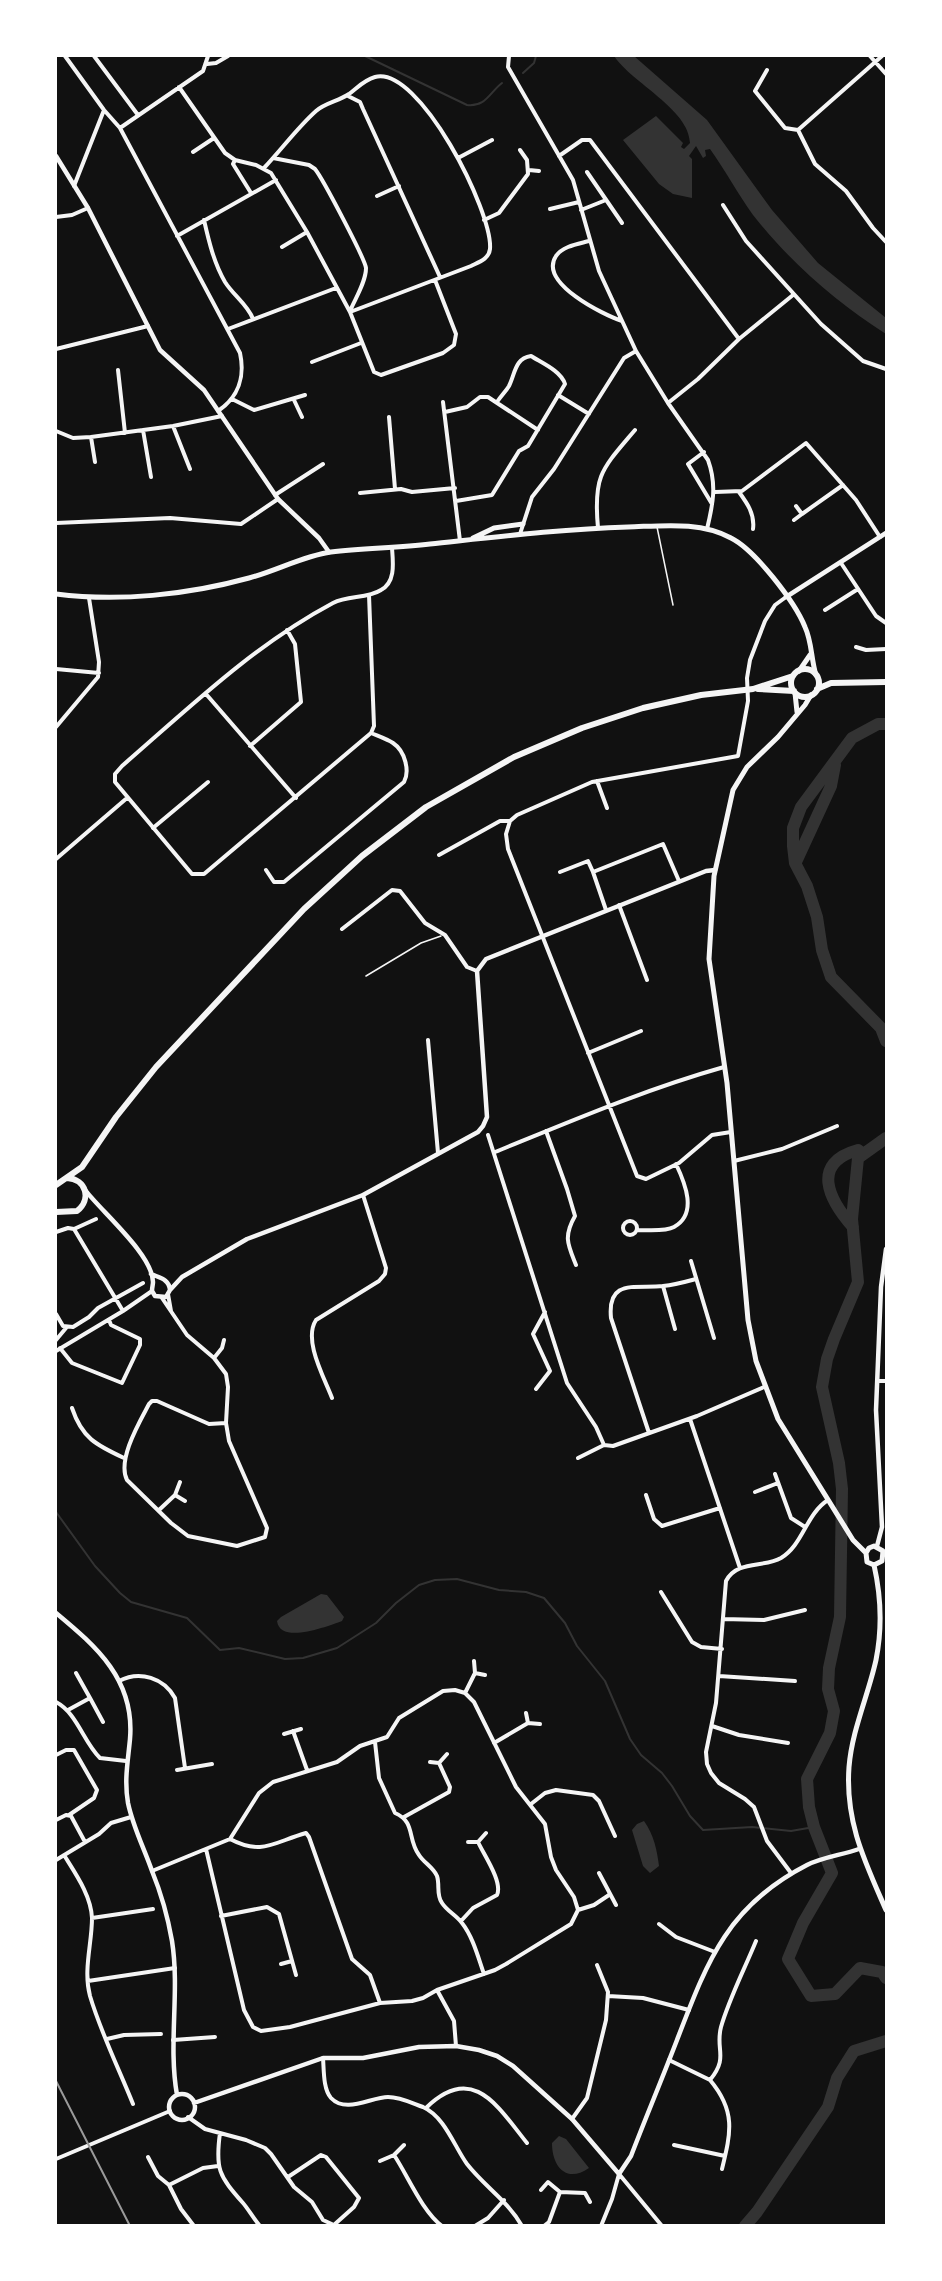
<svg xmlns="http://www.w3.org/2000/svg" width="942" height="2281" font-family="Bitter,serif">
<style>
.water{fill:#333}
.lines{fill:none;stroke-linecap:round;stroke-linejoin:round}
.stream{stroke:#333;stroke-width:2}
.river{stroke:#333;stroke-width:12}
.service{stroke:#f5f5f5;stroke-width:1.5}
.minor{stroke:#f5f5f5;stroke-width:4}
.tertiary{stroke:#f5f5f5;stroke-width:4.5}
.secondary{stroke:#f5f5f5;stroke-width:5}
.primary{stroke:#f5f5f5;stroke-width:6}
.rail{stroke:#9a9a9a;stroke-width:2}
</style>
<rect width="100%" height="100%" fill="#111"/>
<path class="water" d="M614 56H634L707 120 772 210 818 263 886 318V334C836 302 790 262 753 215 738 194 725 170 710 149L705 150 706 156 703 158 696 146 689 156 692 159V198L673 194 659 184 623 140 656 116 683 143 681 147 684 149 690 143C689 109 632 83 614 56Z
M321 1594 327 1595 344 1617 342 1621C328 1626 280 1645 277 1621L281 1617Z
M644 1821C654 1835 657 1850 659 1866L650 1873 643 1866 632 1830 637 1824Z
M559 2136 566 2139 589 2168C566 2184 552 2166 552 2143Z"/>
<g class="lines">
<path class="stream" d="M365 56 467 105C486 107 489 93 502 83
M523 73 534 63 536 56
M56 1512 95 1566 120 1593 131 1602 187 1618 220 1650 239 1648 285 1659 303 1658 337 1648 376 1623 396 1603 419 1585 435 1580 457 1579 499 1590 526 1592 544 1598 565 1623 577 1646 605 1681 630 1739 641 1755 662 1773 672 1786 690 1816 703 1830 752 1827 791 1831 814 1827"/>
<path class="river" d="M886 724H878L852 738 801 807 793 828V846L795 863 807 886 817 917 822 950 831 977 881 1028 886 1041
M796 862 831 786 835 765
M886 1138 858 1158 852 1219 858 1282 834 1339 827 1359 822 1387 839 1463 842 1489 840 1617 829 1668 828 1689 834 1711 830 1733 807 1779 809 1807 814 1827 832 1873 803 1923 788 1959 811 1996 835 1994 860 1968 882 1972 886 1978
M853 1227C829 1200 810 1163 858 1150L863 1154
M745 2226 757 2212 828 2107 837 2078 854 2051 886 2041"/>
<path class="service" d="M657 527 673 605
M366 976 421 943 441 936"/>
<path class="minor" d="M65 56 104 110 120 128 240 353C245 376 239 397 218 411
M94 56 138 115
M509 56 508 67 573 180 599 271 636 351 668 403 708 460C717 485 713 504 707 529
M870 56 886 74
M207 64 216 63 228 56
M767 70 755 91 785 128 798 130
M179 87 225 153 235 160 256 165 271 173 307 232 350 312 374 372 381 375 443 353 454 345 456 334 435 280
M348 96 360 102 363 109 440 277
M120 128 203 71 208 56
M798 130 815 164 846 191 873 228 886 242
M798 130 882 56
M193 152 214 138
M559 156 582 140H590L739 339
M273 158 309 165 315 169C323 179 365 259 366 268 366 282 355 299 350 311
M458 158 492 140
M235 160 233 164 251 193
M264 168C282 149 297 128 316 111 325 103 339 101 349 94 357 88 364 80 375 77 419 65 493 212 490 249 489 259 479 262 471 266L350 312
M529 170 539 171
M587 172 622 223
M74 186 104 110
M377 196 399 186
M723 205 746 241 821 324 863 361 886 369
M550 209 579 202
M581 210 606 200
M56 217 72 215 88 208
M204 220C209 242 214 263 225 282 233 295 248 305 253 319
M484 220 499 213 528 174 527 160 520 150
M177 236 276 180
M589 241C578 244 563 246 556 256 538 283 604 315 622 321
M282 247 307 232
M228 329 336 288
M56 349 148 326
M312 362 361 343
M118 370 125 433
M558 395 589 414
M232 399 254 410 305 395
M294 400 302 417
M443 402 460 541
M668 403 698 379 739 339 793 295
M445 412 467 407 480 397H488L538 430
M389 417 395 489
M173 426 190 469
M143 430 151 477
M56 431 73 438 91 437 173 426 222 416
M91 437 95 462
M704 452 688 464 712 504
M715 492 742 491 806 443 856 500 880 537
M739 492C747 503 755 514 753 529
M360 493 401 489 412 492 455 488
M275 495 323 464
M456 501 492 495 519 451 528 446 565 384C561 371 542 363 531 356 515 358 515 374 509 386 506 391 501 396 497 402
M796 506 802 514 843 485
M794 520 802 514
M56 523 170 518 241 524 278 499
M598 528C593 475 602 469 635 430
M520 534 532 497 554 469 624 358 636 351
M841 563 876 616 886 623
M369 595 374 726 371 733 204 874H192L115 782V774L122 766C189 708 254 645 333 603 348 595 367 599 381 590 396 582 393 562 392 548
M825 610 858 589
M856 647 866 650 886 649
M56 669 99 673
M206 694 296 798
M56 727 98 677 99 662 89 598
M250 746 301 702 295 644 287 630
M597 781 607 808
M510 821 506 834 508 849 637 1176 646 1179 679 1163 712 1135 731 1132
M153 828 208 782
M439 855 500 821H510L517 815 592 782 738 756 748 701 747 678 750 660 765 621 775 605 786 597
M56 859 127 798
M266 870 274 882H284L404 782C410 771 405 751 393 743 387 739 378 736 371 733
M560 872 588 861 593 872 663 844 679 881
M593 872 606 910
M619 905 647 980
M342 929 392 890 400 891 425 923 445 935 467 967 477 971
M428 1040 438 1153
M588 1053 641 1031
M546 1131 567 1189 575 1216C563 1237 568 1245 576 1265
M488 1135 567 1383 596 1427 604 1445
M495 1152C571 1121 646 1089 724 1067
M734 1161 782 1149 837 1126
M623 1228a7 7 0 1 1 14 0a7 7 0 1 1-14 0Z
M74 1229 96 1219
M637 1230C647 1230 665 1232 674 1227 698 1214 685 1183 676 1164
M56 1232 68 1228 74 1229 123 1311
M691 1261 714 1338
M663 1286 675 1329
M168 1294 171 1311
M162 1298 187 1335 214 1358 226 1374 228 1387 226 1423
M56 1314 63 1326 73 1327 89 1317 98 1308 143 1283
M56 1340 66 1328
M60 1348 72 1363 122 1383 140 1345V1339L111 1325 109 1320
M56 1351 123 1311 152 1291
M214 1358 222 1348 224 1340
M877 1381H886
M536 1389 550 1371 533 1334 545 1312
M332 1398C324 1377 303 1340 316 1320L379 1281 385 1274 386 1268 363 1195
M157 1401 209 1424 226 1423 229 1441 267 1528 265 1537 237 1546 188 1536 171 1523 127 1480C117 1460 139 1423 149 1404L152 1401Z
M72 1408C82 1438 96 1445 124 1458
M690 1419 740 1568
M649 1433 611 1318C607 1278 636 1289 663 1286 674 1285 685 1282 696 1279
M578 1458 604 1445 613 1446 697 1416 764 1387
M775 1474 791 1518 805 1527
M755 1492 778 1483
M175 1495 185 1501
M646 1495 654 1519 662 1526 720 1508
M159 1510 175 1495 180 1482
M661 1592 692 1642 701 1647 722 1649
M723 1619 764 1620 805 1610
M475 1673 485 1675
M719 1676 795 1681
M119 1681C140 1670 164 1678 175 1698L185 1768
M465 1693 475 1673 474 1661
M90 1698 103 1722
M56 1702C77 1713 83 1741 100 1758L126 1761
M68 1710 90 1698 76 1673
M526 1713 528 1723
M712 1726 739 1735 788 1743
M293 1731 307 1770
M284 1734 301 1729
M375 1742 379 1778 395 1813C416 1822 407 1839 419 1855 424 1863 433 1867 437 1876 440 1885 436 1895 442 1903 447 1911 456 1915 462 1923 473 1937 478 1957 484 1974
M494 1743 528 1723 540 1724
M56 1755 66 1750H74L97 1790 94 1798 69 1815
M430 1762 439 1763
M177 1770 212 1764
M531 1804 545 1793 556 1790 593 1795 599 1801 615 1836
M404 1817 449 1792 450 1787 439 1763 447 1754
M56 1820 66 1815 71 1816 85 1842
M230 1839C262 1856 274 1842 306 1833L309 1837 352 1959 370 1975 380 2003
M468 1842H478
M64 1855C75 1873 91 1895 92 1918 92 1944 83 1970 90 1996 101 2033 119 2069 133 2104
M56 1860 99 1834 111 1823 131 1817
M152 1871 230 1839 259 1793 273 1782 337 1762 360 1746 387 1737 399 1718 443 1691 455 1690 465 1693 474 1702 516 1787 545 1824 551 1857 556 1870 574 1897 578 1910 571 1924 506 1964 495 1970 437 1990 423 1998 412 2001 380 2003 290 2027 261 2031 253 2027 244 2010 206 1849
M599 1873 616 1905
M791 1873 767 1841 754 1807 745 1799 719 1783 711 1773 707 1764 706 1752 716 1703 726 1581C737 1560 763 1568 781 1558 803 1545 806 1514 828 1500
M578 1910 594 1905 609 1895
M221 1916 267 1907 279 1914 296 1975
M92 1918 153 1909
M461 1921 473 1908 497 1895C503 1882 484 1855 478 1842L486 1833
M659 1924 676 1937 715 1952
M281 1964 292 1961
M88 1981 175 1968
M437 1990 454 2021 456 2046
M608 1996 643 1998 689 2010
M107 2039 124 2035 161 2034
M173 2040 215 2037
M323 2058C324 2070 323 2089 331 2098 346 2114 371 2097 388 2097 400 2097 412 2103 423 2107 445 2117 454 2146 467 2164 485 2187 507 2200 522 2226
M669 2060 710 2080
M426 2108C473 2062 498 2107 527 2143
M188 2117 205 2129 246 2140 265 2148 271 2154 294 2187 312 2202 323 2220 336 2226
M572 2119 587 2098 606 2020 608 1992 597 1965
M220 2133C215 2169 219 2176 243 2203 249 2210 253 2218 260 2226
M674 2145 725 2156
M394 2155C408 2176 422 2211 442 2226
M148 2157 158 2176 169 2185
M56 2159 170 2111
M380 2161 394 2155 404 2145
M722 2169C731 2132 736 2111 710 2080 729 2057 715 2050 721 2027 729 1999 745 1968 756 1941
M288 2177 321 2155 326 2157 359 2198 354 2207 335 2224
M541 2190 548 2182 560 2192 585 2193 590 2202
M194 2226 181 2209 169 2185 203 2168 218 2166
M475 2226 488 2218 504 2200
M544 2226 549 2222 560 2192
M601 2226 612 2199 619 2174 662 2226"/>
<path class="tertiary" d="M56 156 88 208 160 350 204 390 278 499 319 538 329 552
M786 597 886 533
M86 1191C101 1211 153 1255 153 1282 153 1285 152 1287 152 1291L155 1296 166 1297 170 1290C169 1279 160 1278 151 1274
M170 1290 182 1277 247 1239 363 1195 478 1132 483 1126 487 1117 477 971 486 959 706 871 715 870
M877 1546 882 1527 876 1410 881 1287 886 1249
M56 1613C97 1647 135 1680 130 1739 128 1761 124 1780 128 1803 133 1827 144 1848 152 1871 161 1893 168 1918 172 1941 180 1992 168 2044 177 2095
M169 2107a13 13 0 1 1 26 0a13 13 0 1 1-26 0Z
M194 2103 323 2058H363L419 2047 456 2046 479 2050 497 2056 513 2066 572 2119 619 2174 631 2156C646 2117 662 2079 677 2040 707 1962 727 1906 807 1865 823 1857 842 1855 859 1849"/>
<path class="secondary" d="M473 538 494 528 523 524
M56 594C118 602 187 595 249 578 276 571 303 556 331 552 363 548 397 548 430 544 496 537 562 529 628 527 662 526 700 521 731 538 755 550 795 602 805 627 812 642 811 659 816 675
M799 671 810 655
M795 693 797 712
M811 695 805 705 778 737 747 767 733 790 714 876 709 959 727 1083 748 1320 756 1361 778 1419 853 1540 866 1553
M866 1553 869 1548 874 1546 883 1551 882 1561 874 1565
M866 1553 867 1562 874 1565
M874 1565C881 1596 882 1630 876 1660 868 1696 852 1730 849 1767 845 1822 865 1862 886 1910"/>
<path class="primary" d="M791 683a14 14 0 1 1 28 0a14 14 0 1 1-28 0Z
M758 689 794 691
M817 689 831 683 886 682
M56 1185 82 1167 116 1117 156 1067 304 909 362 856 426 807 514 757 582 728 643 708 701 695 753 689 793 676
M56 1212 77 1211C92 1199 86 1179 67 1178"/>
<path class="rail" d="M56 2081 130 2226"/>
</g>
<rect width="942" height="2281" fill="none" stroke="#ffffff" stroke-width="114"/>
</svg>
